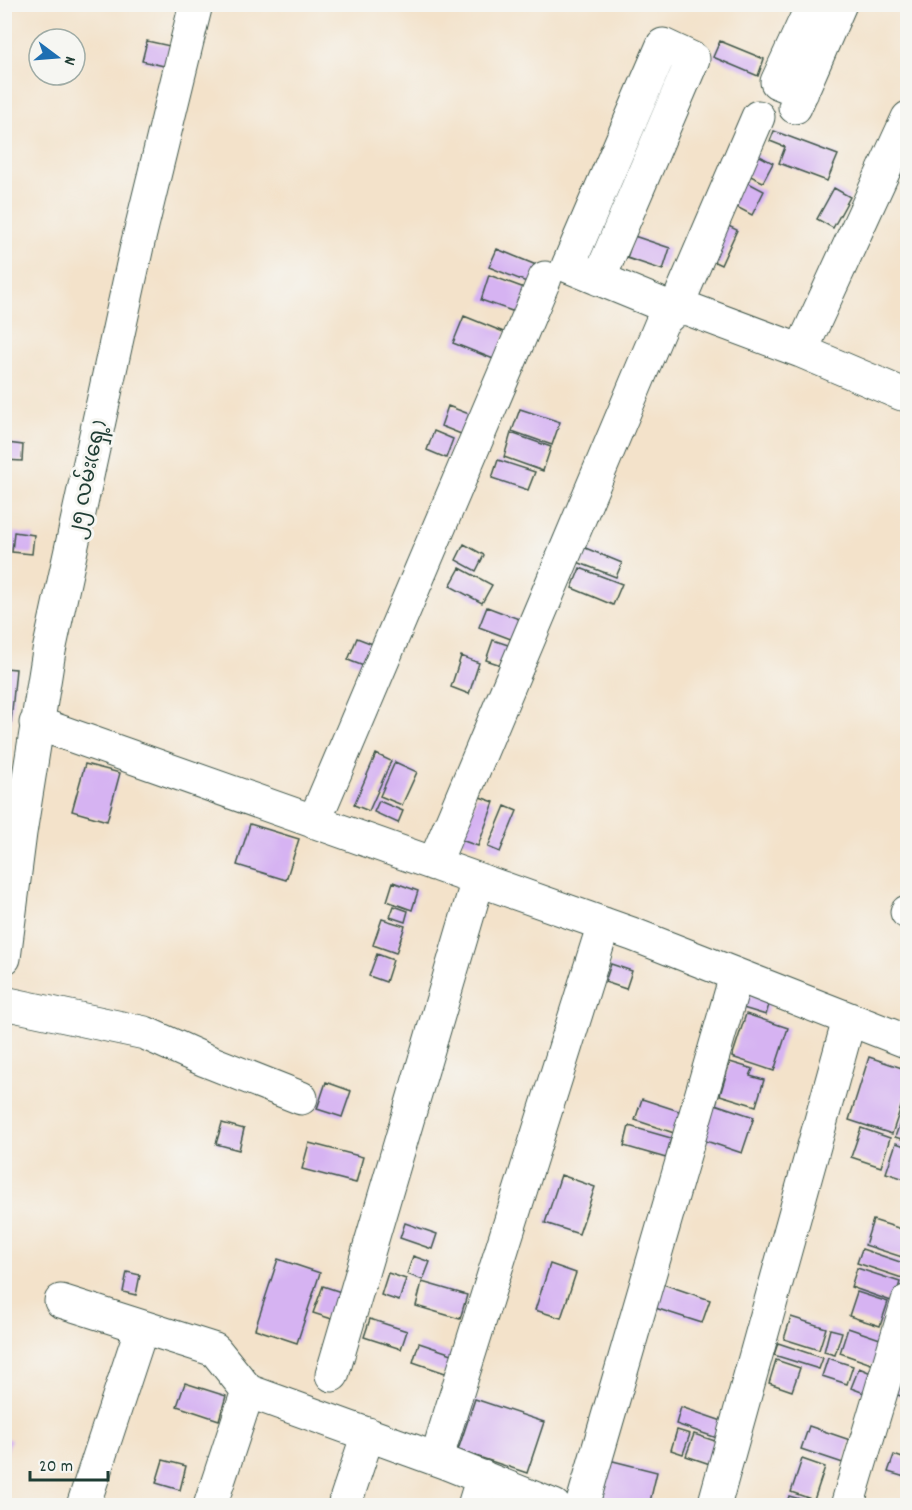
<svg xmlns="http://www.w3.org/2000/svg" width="912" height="1510" font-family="Dekko,'Noto Sans Myanmar',sans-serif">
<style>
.building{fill:#d6b3f2}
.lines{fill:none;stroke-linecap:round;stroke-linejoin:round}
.minor-casing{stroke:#3f564a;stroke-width:35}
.minor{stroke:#fff;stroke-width:33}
.labels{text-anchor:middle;stroke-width:6;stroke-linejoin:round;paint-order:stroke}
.street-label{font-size:21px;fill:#1f3d34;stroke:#f6f6f2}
</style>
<rect width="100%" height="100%" fill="#f6f6f2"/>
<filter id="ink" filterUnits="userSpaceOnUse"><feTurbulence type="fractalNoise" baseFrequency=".0167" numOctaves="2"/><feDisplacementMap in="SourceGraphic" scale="12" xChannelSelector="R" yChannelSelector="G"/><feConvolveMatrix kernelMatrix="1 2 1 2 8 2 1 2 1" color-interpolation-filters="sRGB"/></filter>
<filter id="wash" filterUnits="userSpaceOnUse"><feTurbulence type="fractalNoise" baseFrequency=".008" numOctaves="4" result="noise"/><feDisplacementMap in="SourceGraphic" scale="24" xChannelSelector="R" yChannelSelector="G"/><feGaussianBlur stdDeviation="1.35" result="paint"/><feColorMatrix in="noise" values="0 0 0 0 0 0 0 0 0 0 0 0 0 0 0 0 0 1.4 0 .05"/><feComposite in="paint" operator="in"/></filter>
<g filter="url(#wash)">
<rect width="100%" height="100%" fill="#f3e2ca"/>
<g id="blocks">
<path class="building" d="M147 41 170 46 164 66 142 61Z
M720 41 764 59 758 76 713 57Z
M774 131 838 155 827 181 779 163 785 147 770 141Z
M908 151V179L898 175Z
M752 152 773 163 763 182 742 172Z
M743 180 764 191 752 215 731 204Z
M834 188 850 197 833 228 817 219Z
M718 221 737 230 721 265 702 256Z
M634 236 670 248 663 270 627 258Z
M497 249 541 267 534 285 489 267Z
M489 275 538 293 529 317 481 300Z
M464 316 506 333 496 360 453 343Z
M448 406 469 414 461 434 441 426Z
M520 409 560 422 552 445 512 431Z
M434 431 453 439 446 458 427 450Z
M511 433 551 447 543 471 504 457Z
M7 443 23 445 22 461 5 460Z
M498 460 535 472 528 490 492 478Z
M14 532 34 535 32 554 12 552Z
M464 544 484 555 476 571 456 560Z
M583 547 622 563 616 577 577 562Z
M4 566 8 567 6 587H4Z
M460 568 492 585 482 603 450 586Z
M580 568 622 584 613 605 572 588Z
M487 607 524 621 516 641 479 627Z
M357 638 383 648 374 670 348 660Z
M493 640 514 647 507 667 486 660Z
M461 656 479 663 469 694 451 687Z
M4 668 16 669 11 722 4 721Z
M376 754 391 761 369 811 354 805Z
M395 762 417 772 402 805 380 796Z
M85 764 120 773 107 821 72 811Z
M4 779 14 780 11 810 4 809Z
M477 796 494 802 478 846 461 840Z
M379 801 403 811 398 823 374 812Z
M505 806 517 811 500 852 488 847Z
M250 824 299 839 286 880 237 865Z
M393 882 418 891 412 910 387 901Z
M394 906 408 911 405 922 390 917Z
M382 919 405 926 396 953 373 945Z
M377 954 393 960 386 982 369 976Z
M611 964 632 971 626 989 605 982Z
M747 994 770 1001 766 1015 743 1008Z
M746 1014 788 1028 774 1071 732 1057Z
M869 1057 908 1070V1086L892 1134 849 1120Z
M730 1062 753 1069 750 1076 764 1080 756 1106 720 1095Z
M326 1082 351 1091 342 1117 317 1109Z
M642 1099 685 1113 677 1134 635 1120Z
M908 1101V1141L895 1137Z
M709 1102 754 1117 742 1153 697 1138Z
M222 1123 244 1129 239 1150 216 1144Z
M629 1126 671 1138 666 1158 624 1146Z
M861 1128 890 1138 881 1167 851 1157Z
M309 1143 363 1157 356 1183 302 1169Z
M896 1143 908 1147V1180L886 1173Z
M561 1175 595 1187 579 1234 545 1223Z
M873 1220 908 1231V1259L865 1245Z
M405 1223 437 1234 432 1249 400 1238Z
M862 1249 906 1264 902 1278 857 1263Z
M413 1256 430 1262 423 1280 407 1274Z
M278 1259 320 1273 297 1343 255 1329Z
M550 1264 576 1273 561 1318 535 1310Z
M857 1268 900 1282 894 1302 851 1287Z
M127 1272 140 1275 136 1295 123 1292Z
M388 1273 406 1279 399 1301 381 1295Z
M422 1282 467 1295 460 1319 416 1306Z
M660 1283 710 1300 702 1323 652 1307Z
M323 1286 341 1292 332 1319 313 1313Z
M857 1292 888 1302 880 1326 849 1316Z
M791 1317 826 1328 819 1350 784 1339Z
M370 1319 407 1331 401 1349 364 1337Z
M848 1328 883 1340 874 1365 840 1353Z
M830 1329 842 1332 835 1355 824 1352Z
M419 1343 461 1357 454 1376 413 1362Z
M778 1343 823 1358 819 1369 774 1355Z
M908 1356V1398L894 1394Z
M828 1358 853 1366 847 1384 822 1376Z
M776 1360 800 1368 792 1391 769 1383Z
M859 1368 871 1373 864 1393 851 1388Z
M185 1383 226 1396 219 1420 177 1406Z
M475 1399 544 1422 527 1473 458 1450Z
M681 1407 725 1422 720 1439 676 1424Z
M809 1426 850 1440 843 1463 801 1449Z
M677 1430 690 1434 683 1454 671 1450Z
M694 1434 718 1442 710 1464 686 1456Z
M4 1437 11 1440 5 1459H4Z
M894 1455 908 1460V1478L888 1472Z
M802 1459 825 1467 814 1500 791 1492Z
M163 1460 186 1466 180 1490 156 1483Z
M609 1460 657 1472 649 1506H617L599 1501Z
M789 1496 811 1502 810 1506H786Z"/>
</g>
</g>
<g filter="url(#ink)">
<use href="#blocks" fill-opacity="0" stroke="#3f564a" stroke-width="1.5"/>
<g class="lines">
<g class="minor-casing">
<path id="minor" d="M802 92 777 82 813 4
M795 107 840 4
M599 279 693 59 663 45 568 266 675 310 758 117
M801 351 908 118
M36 723 632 934 908 1042
M314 822 545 278
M434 864 662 322 675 310 686 308 801 351 902 394
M907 912H908
M4 958 20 833 49 651 137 246 196 4
M4 1003 145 1033 205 1060 301 1098
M61 1301 215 1350 248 1391 444 1462 554 1506
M332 1375 478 880
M444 1462 439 1451 443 1437 604 924
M83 1506 142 1327
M210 1506 248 1391
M344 1506 368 1434
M474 1506 483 1477
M582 1506 736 976
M714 1506 849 1020
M847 1506 908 1301"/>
</g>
<use href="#minor" class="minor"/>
</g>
</g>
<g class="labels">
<g class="street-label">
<text transform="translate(86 479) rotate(-78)" y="7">၂၅ လမ်း(ရှေ့)</text>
</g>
</g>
<rect width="912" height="1510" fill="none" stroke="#f6f6f2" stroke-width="24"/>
<g transform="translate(57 57) rotate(106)"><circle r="28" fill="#f6f6f2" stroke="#a0aca6" stroke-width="1.5"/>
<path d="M0-4.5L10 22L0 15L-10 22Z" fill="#1f6fb2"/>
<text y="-9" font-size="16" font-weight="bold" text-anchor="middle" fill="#1f3d34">N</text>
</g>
<path d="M30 1471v9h78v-9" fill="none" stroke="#1f3d34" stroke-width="3"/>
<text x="39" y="1471" font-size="18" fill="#1f3d34" stroke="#f6f6f2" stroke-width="4.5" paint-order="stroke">20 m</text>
</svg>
